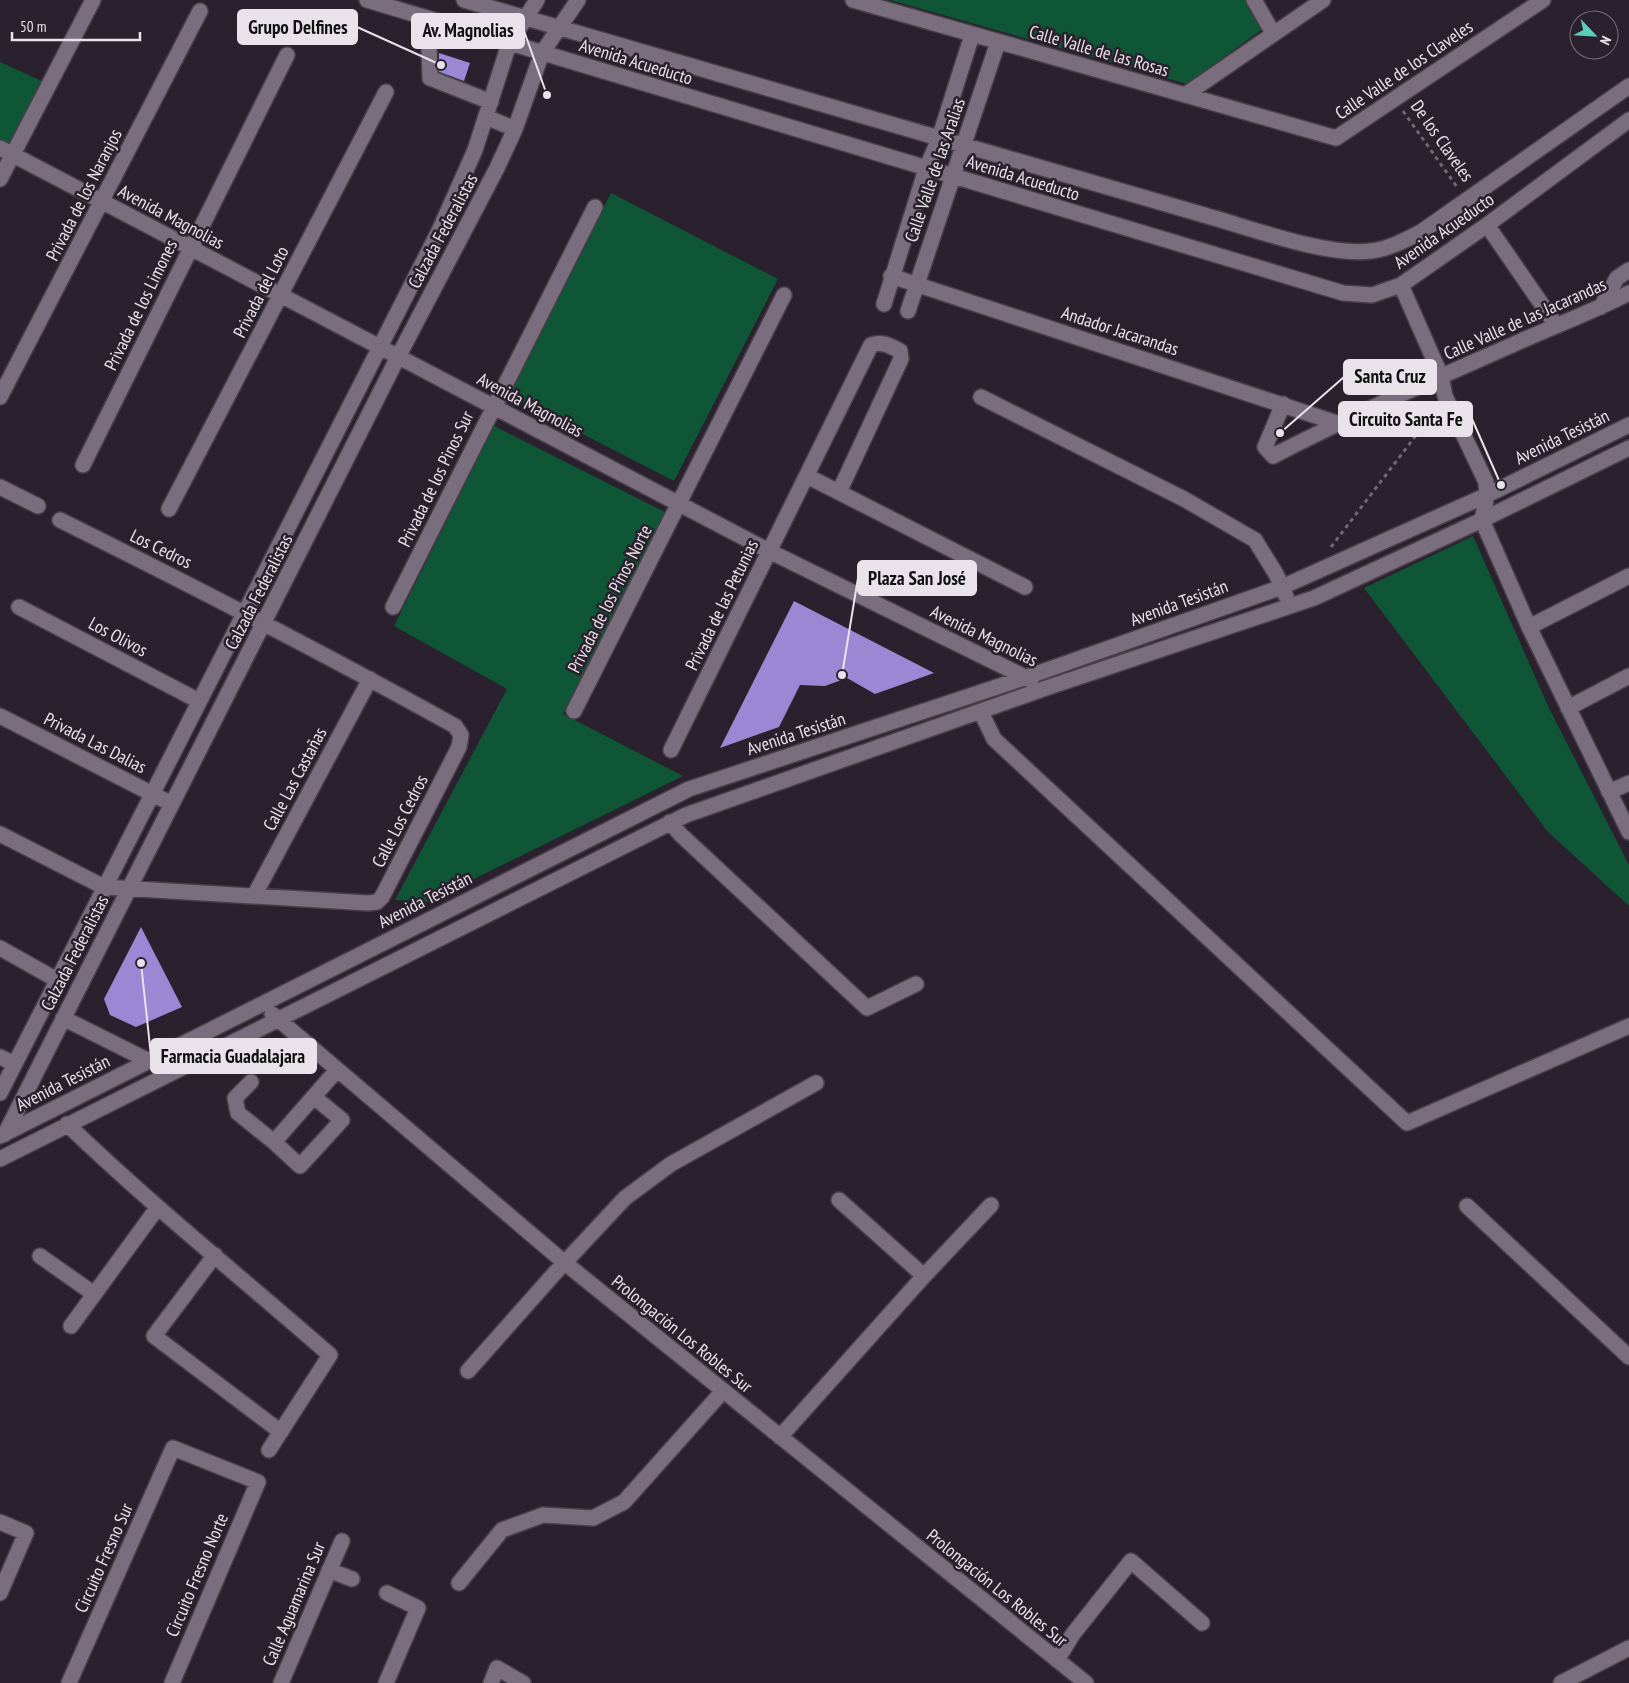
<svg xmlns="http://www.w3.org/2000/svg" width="1629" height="1683" font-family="'PT Sans Narrow',sans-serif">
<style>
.green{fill:#0e5635}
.building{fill:#9a88d4}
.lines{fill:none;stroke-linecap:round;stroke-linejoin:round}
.minor-casing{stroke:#473e48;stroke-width:18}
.path{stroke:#706772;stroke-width:3;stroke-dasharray:4 4;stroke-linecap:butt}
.minor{stroke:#7a6d7d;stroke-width:15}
.labels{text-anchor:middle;stroke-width:5;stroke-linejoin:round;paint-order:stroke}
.street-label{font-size:18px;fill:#e9e2eb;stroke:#2b202d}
.leader{fill:none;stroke:#e9e2eb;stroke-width:2}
.callout-dot{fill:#e9e2eb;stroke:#2b202d;stroke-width:2}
.callout{fill:#e9e2eb;stroke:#e9e2eb;stroke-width:2}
.callout-label{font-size:19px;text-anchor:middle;font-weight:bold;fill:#111}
</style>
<rect width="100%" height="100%" fill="#2b202d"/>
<path class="green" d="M890 0H1248L1264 28 1187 84Z
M0 62 44 82 9 149 0 144Z
M611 193 778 279 674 481 507 395Z
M494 426 667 513 563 714 683 776 427 902 395 900 507 689 394 626Z
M1473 536 1549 708 1629 865V906L1548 832 1364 588Z"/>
<path class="building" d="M439 53 470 63 464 81 439 72Z
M794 601 934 673 875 694 847 678 825 686 800 685 779 727 720 748Z
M141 927 182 1007 136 1027 110 1015 104 999Z"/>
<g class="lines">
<g class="minor-casing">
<path id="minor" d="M367 0 1343 293 1372 295 1401 285 1487 225 1629 120
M464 0 1204 215C1248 227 1327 257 1371 251 1389 249 1405 240 1421 232L1629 86
M853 0 1336 138 1543 0
M1254 0 1273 33
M428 19 430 78 491 102
M1185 95 1323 0
M486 117 515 129
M0 148 769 551 1031 680
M0 179 93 0
M1487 225 1556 325
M891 276 1337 423
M1401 285 1441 376 1445 396 1486 482 1487 495 1482 520 1529 627 1629 832
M884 304 926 169 939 139 972 35
M1601 307 1617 278 1629 270
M908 311 998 42
M0 397 200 11
M981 397 1184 499 1255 540 1276 574 1286 596
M1283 404 1265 447 1273 456C1354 414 1438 378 1521 341 1557 325 1594 311 1629 293
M83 465 287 55
M807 476 1025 587
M0 487 38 506
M169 509 386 92
M19 607 199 701
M393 607 595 207
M1529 627 1629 576
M1568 708 1629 676
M574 711 784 295
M981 712 994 739 1407 1123 1629 1026
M0 716 172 804
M671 750 871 345C882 341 889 345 900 351L901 359 839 492
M1609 792 1629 783
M670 822 680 834 867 1008 916 984
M0 834 104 887 368 903 377 902 382 897 459 747 461 735 455 726C325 654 193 586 60 520
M254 896 370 679
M0 948 57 980
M272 1014 565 1263 1086 1683
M63 1018 149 1061
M0 1057 15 1064
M251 1082 235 1098 238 1113 274 1142 300 1166 342 1120 314 1097
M0 1093 439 231 475 150 509 44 537 0
M67 1124C151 1205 242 1278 330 1355L269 1450
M5 1134 398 357 497 168 515 129 542 53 578 0
M0 1136 689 789 1027 677 1282 587 1487 495 1629 425
M274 1142 337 1070
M0 1159 686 815 1046 688 1314 598 1482 520 1629 448
M839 1200 924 1276
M1467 1206 1629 1357
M215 1255 154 1336 281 1432
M40 1256 94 1294
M71 1326 158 1207
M468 1371 554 1274 625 1198 671 1164 816 1083
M780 1437 924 1276 991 1205
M0 1522 26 1533 0 1593
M329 1570 352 1579
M459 1583 502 1530 543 1515 593 1518 624 1502 723 1391
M1057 1660 1073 1634 1131 1561 1202 1623
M69 1683 173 1448 258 1482 172 1683
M281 1683 342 1541
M386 1683 418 1608 387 1593
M491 1683 497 1668 523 1683
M1561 1683 1629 1648"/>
</g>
<path class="path" d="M1403 111 1457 187
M1331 547 1436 409"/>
<use href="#minor" class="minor"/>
</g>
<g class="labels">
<g class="street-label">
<text transform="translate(1099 51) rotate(16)" y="6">Calle Valle de las Rosas</text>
<text transform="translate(636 62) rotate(17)" y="6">Avenida Acueducto</text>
<text transform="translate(1404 70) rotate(-34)" y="6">Calle Valle de los Claveles</text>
<text transform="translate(1442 141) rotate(55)" y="6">De los Claveles</text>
<text transform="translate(935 170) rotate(-71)" y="6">Calle Valle de las Aralias</text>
<text transform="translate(1023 178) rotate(17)" y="6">Avenida Acueducto</text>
<text transform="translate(84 195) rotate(-63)" y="6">Privada de los Naranjos</text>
<text transform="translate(171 217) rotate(28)" y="6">Avenida Magnolias</text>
<text transform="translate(443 231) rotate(-62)" y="6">Calzada Federalistas</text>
<text transform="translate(1444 231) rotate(-35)" y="6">Avenida Acueducto</text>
<text transform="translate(261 292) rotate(-63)" y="6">Privada del Loto</text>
<text transform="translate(141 305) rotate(-64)" y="6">Privada de los Limones</text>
<text transform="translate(1525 319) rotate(-24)" y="6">Calle Valle de las Jacarandas</text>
<text transform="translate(1120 331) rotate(18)" y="6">Andador Jacarandas</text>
<text transform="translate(530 405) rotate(28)" y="6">Avenida Magnolias</text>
<text transform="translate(1562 437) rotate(-26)" y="6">Avenida Tesistán</text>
<text transform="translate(436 479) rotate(-64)" y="6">Privada de los Pinos Sur</text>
<text transform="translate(161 549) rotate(26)" y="6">Los Cedros</text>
<text transform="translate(259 592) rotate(-63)" y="6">Calzada Federalistas</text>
<text transform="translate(610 599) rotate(-63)" y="6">Privada de los Pinos Norte</text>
<text transform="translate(1179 603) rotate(-20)" y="6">Avenida Tesistán</text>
<text transform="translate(722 605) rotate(-64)" y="6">Privada de las Petunias</text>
<text transform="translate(984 636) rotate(26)" y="6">Avenida Magnolias</text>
<text transform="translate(118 637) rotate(28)" y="6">Los Olivos</text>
<text transform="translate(796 734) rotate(-18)" y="6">Avenida Tesistán</text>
<text transform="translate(95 743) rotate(27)" y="6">Privada Las Dalias</text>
<text transform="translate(295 779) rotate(-62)" y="6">Calle Las Castañas</text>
<text transform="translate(400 821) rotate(-63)" y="6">Calle Los Cedros</text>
<text transform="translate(425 900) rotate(-27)" y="6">Avenida Tesistán</text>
<text transform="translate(75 953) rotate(-63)" y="6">Calzada Federalistas</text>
<text transform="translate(63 1083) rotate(-27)" y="6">Avenida Tesistán</text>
<text transform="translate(682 1334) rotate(39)" y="6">Prolongación Los Robles Sur</text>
<text transform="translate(104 1558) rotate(-66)" y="6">Circuito Fresno Sur</text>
<text transform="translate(197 1575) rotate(-67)" y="6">Circuito Fresno Norte</text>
<text transform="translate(997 1588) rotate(39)" y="6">Prolongación Los Robles Sur</text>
<text transform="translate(294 1604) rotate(-67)" y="6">Calle Aguamarina Sur</text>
</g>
</g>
<path class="leader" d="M441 65L357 27M547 95L524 31M1280 433L1344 377M1501 485L1472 419M842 675L858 578M141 963L151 1056"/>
<g class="callout-dot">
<circle cx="441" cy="65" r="5"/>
<circle cx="547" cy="95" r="5"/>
<circle cx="1280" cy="433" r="5"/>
<circle cx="1501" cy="485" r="5"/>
<circle cx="842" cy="675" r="5"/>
<circle cx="141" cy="963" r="5"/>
</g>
<g class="callout">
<rect x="238" y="10" width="119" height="34" rx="5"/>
<rect x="412" y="14" width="112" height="34" rx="5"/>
<rect x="1344" y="360" width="92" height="34" rx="5"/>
<rect x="1339" y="402" width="133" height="34" rx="5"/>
<rect x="858" y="561" width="118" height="34" rx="5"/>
<rect x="151" y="1039" width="165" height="34" rx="5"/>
</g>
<g class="callout-label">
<text x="298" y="34">Grupo Delfines</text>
<text x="468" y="37">Av. Magnolias</text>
<text x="1390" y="383">Santa Cruz</text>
<text x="1406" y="426">Circuito Santa Fe</text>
<text x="917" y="585">Plaza San José</text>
<text x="233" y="1063">Farmacia Guadalajara</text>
</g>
<g transform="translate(1594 35) rotate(115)"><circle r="24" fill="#2b202d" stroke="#776e79"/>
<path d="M0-4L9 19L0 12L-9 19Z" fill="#5bcebc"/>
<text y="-8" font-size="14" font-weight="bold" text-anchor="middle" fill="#e9e2eb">N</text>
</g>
<path d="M12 32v8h128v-8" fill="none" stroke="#e9e2eb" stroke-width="2.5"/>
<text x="20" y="32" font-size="15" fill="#e9e2eb" stroke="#2b202d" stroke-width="4" paint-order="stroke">50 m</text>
</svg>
